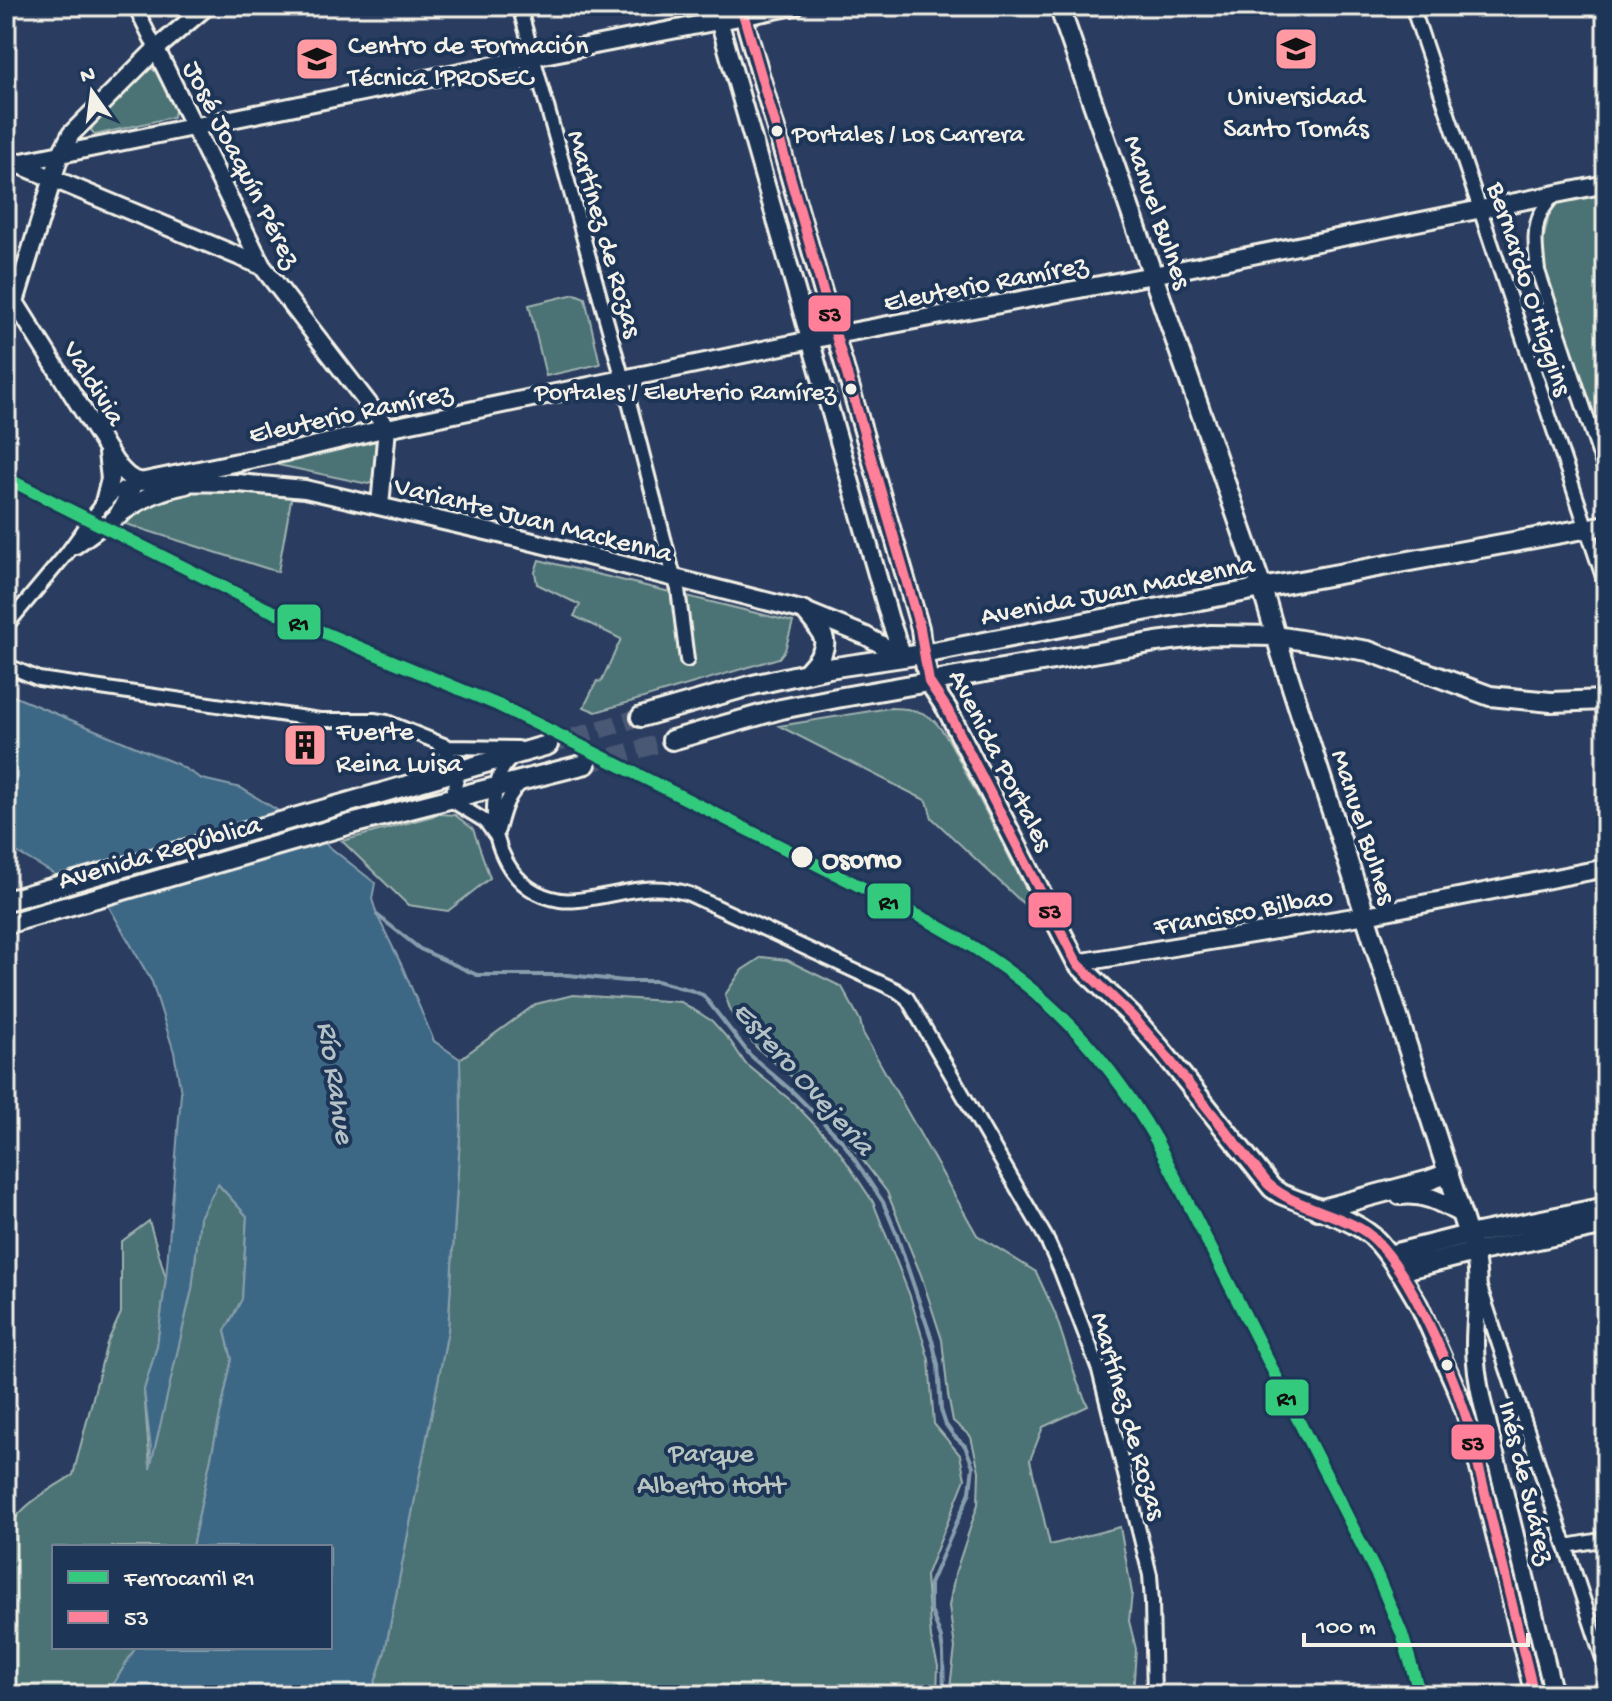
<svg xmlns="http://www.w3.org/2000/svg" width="1612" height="1701" font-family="'Gochi Hand',sans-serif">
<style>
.green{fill:#4c7376;stroke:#a0b2af;stroke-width:2}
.water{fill:#3e6785;stroke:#879ead;stroke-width:2}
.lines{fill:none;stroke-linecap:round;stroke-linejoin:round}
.stream{stroke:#879ead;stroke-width:4}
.primary-tunnel{stroke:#485874;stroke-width:18;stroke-dasharray:18 9;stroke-linecap:butt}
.street-casing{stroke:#f4f1e8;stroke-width:18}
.secondary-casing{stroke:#f4f1e8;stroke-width:22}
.primary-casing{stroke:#f4f1e8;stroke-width:24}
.street{stroke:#1d3557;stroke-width:12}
.secondary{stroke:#1d3557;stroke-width:16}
.primary{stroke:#1d3557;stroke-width:18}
.bus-1-casing{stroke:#1d3557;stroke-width:16}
.bus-1{stroke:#ff8098;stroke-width:10}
.rail-1-casing{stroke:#1d3557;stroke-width:18}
.rail-1{stroke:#33ca7d;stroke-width:12}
.bus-dot{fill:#f4f1e8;stroke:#1d3557;stroke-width:3}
.labels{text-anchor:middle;stroke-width:8;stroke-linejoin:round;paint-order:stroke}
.bus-label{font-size:26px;fill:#f4f1e8;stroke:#1d3557;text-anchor:start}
.poi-label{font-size:28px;fill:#f4f1e8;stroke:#1d3557;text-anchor:start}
.street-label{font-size:28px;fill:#f4f1e8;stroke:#1d3557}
.stop-label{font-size:28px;font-weight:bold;fill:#f4f1e8;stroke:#1d3557;text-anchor:start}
.park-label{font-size:28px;fill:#b9c5c0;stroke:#1d3557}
.water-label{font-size:30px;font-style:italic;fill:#b4c1c5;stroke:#1d3557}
.line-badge{stroke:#1d3557;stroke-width:3}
.pale-badge-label{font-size:22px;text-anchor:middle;font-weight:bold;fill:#111}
</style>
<rect width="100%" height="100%" fill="#2a3d60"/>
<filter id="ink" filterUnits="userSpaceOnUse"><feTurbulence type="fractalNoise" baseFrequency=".0125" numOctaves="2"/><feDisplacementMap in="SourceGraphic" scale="16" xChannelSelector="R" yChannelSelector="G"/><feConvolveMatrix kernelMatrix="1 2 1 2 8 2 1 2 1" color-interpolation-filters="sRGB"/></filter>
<g filter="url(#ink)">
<path class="green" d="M151 68 156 72 176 109 173 117 95 135 91 130 95 122Z
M1606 192V452L1539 258 1550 211 1557 202Z
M575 294 585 298 600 364 546 376 529 305Z
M379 435 380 479 368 484 278 465 277 457Z
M237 487 292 494 278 572 126 524 140 509 175 494Z
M539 560 793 622 785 650 779 658 596 712 584 707 597 681 601 682 621 639 574 616 580 605 537 584 535 572Z
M889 708C925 708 935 716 952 746L1034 905 1028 908 932 818 927 801 779 726Z
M440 814 455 815 473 829 490 878 448 911 408 905 342 841Z
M762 957 787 960 842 987 860 1020 863 1033 977 1235 1036 1272 1055 1313 1078 1384 1088 1406 1043 1427 1030 1460 1050 1545 1120 1527 1132 1593 1129 1621 1136 1649 1133 1695H949L955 1648 949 1606 955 1574 978 1504 979 1471 971 1437 953 1421 948 1395 942 1340 921 1275 887 1192 827 1114 792 1077 757 1048 733 1017 725 995 742 970Z
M573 995 681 1002 712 1021 731 1042 745 1063 794 1103 837 1148 873 1202 910 1296 929 1360 934 1424 960 1455 965 1479 926 1576 931 1638 938 1666 937 1695H371L385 1651 448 1330 461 1121 460 1059 536 1004Z
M217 1183 247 1216 242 1300 225 1331 232 1359 192 1547H54V1647H136L116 1680 103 1695H6V1549C8 1538 11 1527 16 1518 27 1502 57 1485 73 1475L107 1343 121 1313V1242L149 1221 166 1278 157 1346 144 1390 150 1466 192 1289 200 1217Z"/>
<path class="water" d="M6 693 177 764 202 779 241 788 303 826 375 883 372 899 377 915 402 966 434 1041 460 1059 461 1121 448 1330 385 1651 371 1695H103L116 1680 136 1647H330V1547H192L232 1359 225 1331 242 1299 247 1216 218 1184 200 1217 192 1289 150 1469 151 1449 144 1390 157 1346 166 1278 181 1093 174 1052 152 982 108 905 6 846Z"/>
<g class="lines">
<path class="stream" d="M377 915 420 949 477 975H568L625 981H657L690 990 703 995 750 1055 793 1092 843 1142 883 1202 896 1233 932 1340 938 1365 941 1410 946 1425 954 1436 965 1446 973 1466 970 1492 930 1584V1608L941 1638 943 1653 944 1695"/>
<path class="primary-tunnel" d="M548 745 641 717
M586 764 672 740"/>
<g class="street-casing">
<path id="street" d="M135 6 156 49
M519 6 627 394 674 577 678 589 687 660
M1412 6 1606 586
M1553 195C1550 200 1545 206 1542 211 1532 228 1536 252 1538 271L1606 474
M6 328 15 302
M76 547 113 520 124 499 138 484
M6 626 67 553 104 502 115 492 140 482
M6 665 39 679 320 720H374L387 722 449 747 518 748
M438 744C457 763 464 775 449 799L485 821 496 836
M512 758C500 768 497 781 495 796 489 842 510 892 560 900 573 902 585 899 597 897 632 891 654 883 689 894L896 990 907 998 1046 1238 1061 1271 1099 1370 1150 1575 1152 1602 1154 1695
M498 830C503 811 507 793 524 781
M1480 1287 1606 1668
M1567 1546 1606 1539"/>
</g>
<g class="secondary-casing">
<path id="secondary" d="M715 6 890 620 903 657
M741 8 920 628 923 654
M156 49 262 266 387 428 380 506
M6 159 262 266
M17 163 533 57 795 6
M140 482 292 451 387 428 835 335 1153 275 1606 184
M149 482C132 482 125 475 115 462L15 302 60 155 71 134 156 49 207 6
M176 482 238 483 305 489 525 540 805 611 866 636 903 657
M104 502 110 479 107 453
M113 520C134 502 158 490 186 485
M1077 963 1366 915 1606 868
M1471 1243C1483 1275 1475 1310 1475 1344 1475 1363 1478 1382 1482 1401L1554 1695
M1399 1271 1419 1305 1459 1395 1467 1419 1534 1695"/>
</g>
<g class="primary-casing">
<path id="primary" d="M1059 6 1262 588 1281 653 1468 1235
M805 611C828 638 833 645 806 673
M923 654 929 682 947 709 1077 963 1132 1016 1160 1048 1272 1188 1281 1194C1307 1205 1351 1218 1372 1236 1383 1246 1391 1258 1399 1271L1475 1252 1606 1225
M641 717 753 685 829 668 923 654 1262 588 1606 525
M672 740 781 709 837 698 1156 642 1211 635 1276 636 1368 651 1490 696 1551 702 1606 700
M6 901 548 745
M6 924 351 824 586 764
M1400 1195C1424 1192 1441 1202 1461 1213
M1318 1210 1430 1180 1449 1173
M1389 1255 1468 1235 1606 1207"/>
</g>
<use href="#street" class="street"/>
<use href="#secondary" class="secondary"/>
<use href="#primary" class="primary"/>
<g class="bus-1-casing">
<path id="bus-1" d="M741 6 920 628 929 682 947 709 1077 963 1132 1016 1160 1048 1268 1184C1292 1206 1333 1212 1361 1229 1405 1254 1451 1371 1467 1419L1534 1695"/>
</g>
<use href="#bus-1" class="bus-1"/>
<g class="rail-1-casing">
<path id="rail-1" d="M6 478 267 609 498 705 545 728 929 921C1029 975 1099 1041 1156 1140L1378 1577 1402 1634 1420 1695"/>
</g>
<use href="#rail-1" class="rail-1"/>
</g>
</g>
<defs>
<g id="university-square" transform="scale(2.3)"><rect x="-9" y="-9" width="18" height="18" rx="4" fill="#ff9aa2" stroke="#1d3557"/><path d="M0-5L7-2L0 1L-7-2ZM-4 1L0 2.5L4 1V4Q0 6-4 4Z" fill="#111"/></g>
<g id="building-square" transform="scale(2.3)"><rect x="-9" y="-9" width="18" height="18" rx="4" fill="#ff9aa2" stroke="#1d3557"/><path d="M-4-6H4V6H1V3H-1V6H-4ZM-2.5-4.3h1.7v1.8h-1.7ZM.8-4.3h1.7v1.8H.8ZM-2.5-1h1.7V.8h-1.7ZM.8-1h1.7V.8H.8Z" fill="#111"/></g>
</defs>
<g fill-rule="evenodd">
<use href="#university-square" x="1296" y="49"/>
<use href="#university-square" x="317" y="59"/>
<use href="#building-square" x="305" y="745"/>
</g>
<g class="bus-dot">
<circle cx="777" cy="131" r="7"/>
<circle cx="851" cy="389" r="7"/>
<circle cx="802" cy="857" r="12"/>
<circle cx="1447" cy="1365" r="7"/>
</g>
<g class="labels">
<g class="bus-label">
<text x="792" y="141">Portales / Los Carrera</text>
<text x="836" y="399" text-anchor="end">Portales / Eleuterio Ramírez</text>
</g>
<g class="poi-label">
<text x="348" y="53">Centro de Formación<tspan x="348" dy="32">Técnica IPROSEC</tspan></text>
<text x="1296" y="104" text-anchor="middle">Universidad<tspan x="1296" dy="32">Santo Tomás</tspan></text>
<text x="336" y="739">Fuerte<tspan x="336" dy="32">Reina Luisa</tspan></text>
</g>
<g class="street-label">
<text transform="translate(244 163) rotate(63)" y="10">José Joaquín Pérez</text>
<text transform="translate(1160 211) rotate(71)" y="10">Manuel Bulnes</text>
<text transform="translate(607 233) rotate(74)" y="10">Martínez de Rozas</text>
<text transform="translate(985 281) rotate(-11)" y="10">Eleuterio Ramírez</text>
<text transform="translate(1532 288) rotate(72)" y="10">Bernardo O'Higgins</text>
<text transform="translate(96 382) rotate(58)" y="10">Valdivia</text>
<text transform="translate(350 411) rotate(-12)" y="10">Eleuterio Ramírez</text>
<text transform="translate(534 517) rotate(14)" y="10">Variante Juan Mackenna</text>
<text transform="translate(1117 588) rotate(-11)" y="10">Avenida Juan Mackenna</text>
<text transform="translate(1003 759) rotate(63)" y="10">Avenida Portales</text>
<text transform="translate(1366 826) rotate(72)" y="10">Manuel Bulnes</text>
<text transform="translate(159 850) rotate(-16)" y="10">Avenida República</text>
<text transform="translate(1243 909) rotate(-10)" y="10">Francisco Bilbao</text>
<text transform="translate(1131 1415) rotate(74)" y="10">Martínez de Rozas</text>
<text transform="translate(1529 1482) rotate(76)" y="10">Inés de Suárez</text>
</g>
<g class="stop-label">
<text x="822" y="867">Osorno</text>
</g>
<g class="park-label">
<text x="711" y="1461">Parque<tspan x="711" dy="32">Alberto Hott</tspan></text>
</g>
<g class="water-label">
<text transform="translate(805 1077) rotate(48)" y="10">Estero Ovejeria</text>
<text transform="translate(338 1082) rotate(81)" y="10">Río Rahue</text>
</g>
</g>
<g class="line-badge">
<rect x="807" y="294" width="45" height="39" rx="8" fill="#ff8098"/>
<rect x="276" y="603" width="46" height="38" rx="8" fill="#33ca7d"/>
<rect x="866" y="882" width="46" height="38" rx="8" fill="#33ca7d"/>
<rect x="1027" y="891" width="46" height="38" rx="8" fill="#ff8098"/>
<rect x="1264" y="1378" width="46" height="39" rx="8" fill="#33ca7d"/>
<rect x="1450" y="1423" width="46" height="38" rx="8" fill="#ff8098"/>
</g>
<g class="pale-badge-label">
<text x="830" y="321">53</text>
<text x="299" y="630">R1</text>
<text x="889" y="909">R1</text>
<text x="1050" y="918">53</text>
<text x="1287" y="1405">R1</text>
<text x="1473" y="1450">53</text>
</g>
<rect width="1612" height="1701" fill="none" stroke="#1d3557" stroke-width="32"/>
<rect x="16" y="16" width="1580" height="1669" fill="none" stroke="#f4f1e8" stroke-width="3" filter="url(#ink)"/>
<rect x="52" y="1545" width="280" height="104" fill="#1d3557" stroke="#738091" stroke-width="2"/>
<rect x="68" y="1571" width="40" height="12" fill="#33ca7d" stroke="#738091" stroke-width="2"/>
<text x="124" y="1585" font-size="24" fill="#f4f1e8">Ferrocarril R1</text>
<rect x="68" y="1611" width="40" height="12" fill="#ff8098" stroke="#738091" stroke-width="2"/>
<text x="124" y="1625" font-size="24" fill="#f4f1e8">53</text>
<g transform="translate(92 92) rotate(346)" stroke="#1d3557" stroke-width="6" paint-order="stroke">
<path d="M0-6L14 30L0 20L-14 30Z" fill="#f4f1e8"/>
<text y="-12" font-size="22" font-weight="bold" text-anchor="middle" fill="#f4f1e8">N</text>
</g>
<path d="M1304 1633v12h224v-12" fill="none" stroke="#f4f1e8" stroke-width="4"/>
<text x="1316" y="1633" font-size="24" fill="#f4f1e8" stroke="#1d3557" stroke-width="6" paint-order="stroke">100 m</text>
</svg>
